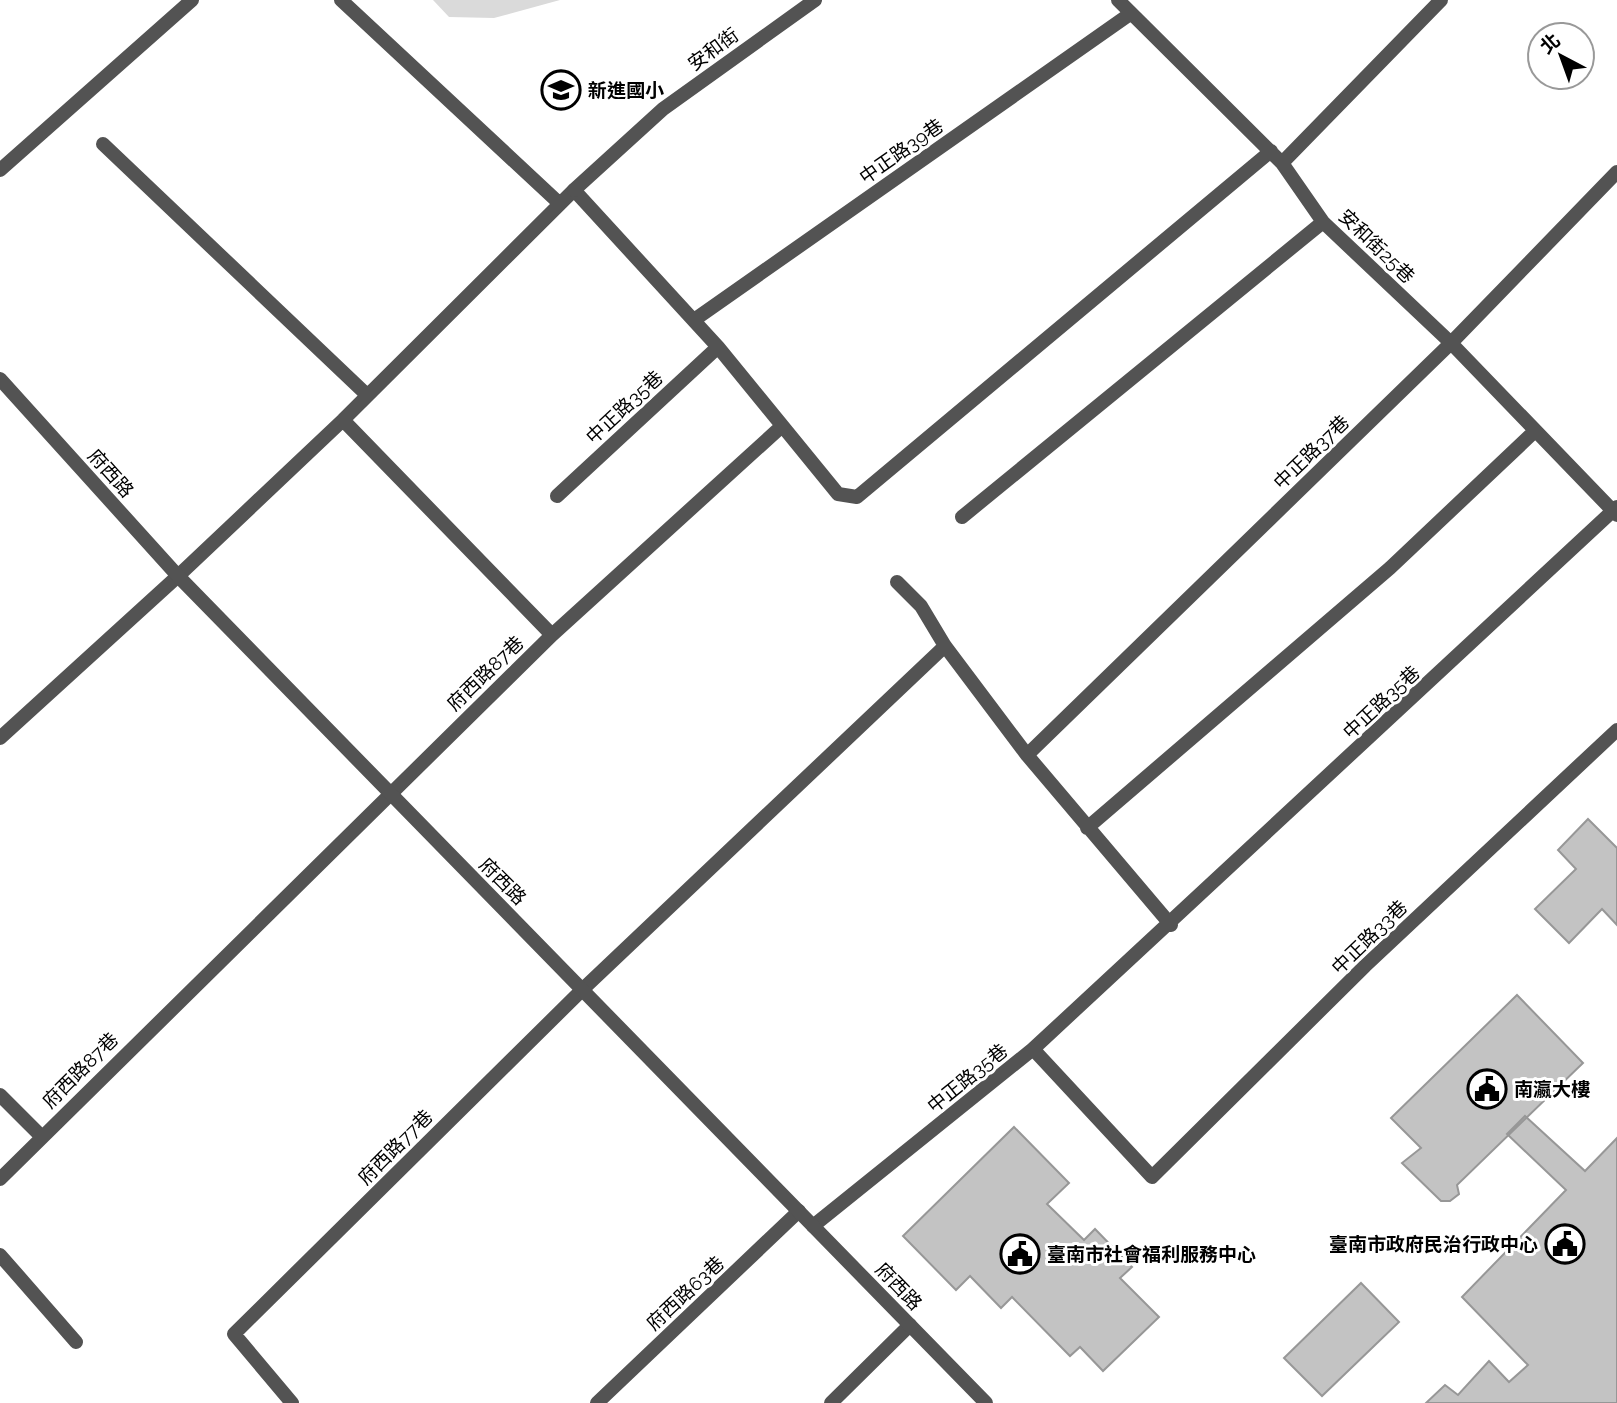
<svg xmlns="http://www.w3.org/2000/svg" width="1617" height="1403" font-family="Raleway,'Noto Sans TC',sans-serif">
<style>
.green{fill:#dadada}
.building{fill:#c3c3c3;stroke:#979797;stroke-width:2}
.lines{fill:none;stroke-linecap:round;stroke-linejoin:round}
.lane{stroke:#535353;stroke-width:14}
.street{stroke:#535353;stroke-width:14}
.labels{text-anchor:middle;stroke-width:6;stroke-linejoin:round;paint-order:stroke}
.street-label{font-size:19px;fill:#000;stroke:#fff}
.poi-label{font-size:19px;font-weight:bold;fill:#000;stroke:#fff;text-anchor:start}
</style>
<rect width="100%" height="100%" fill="#fff"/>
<path class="green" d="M433 0H560L494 18 449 17Z"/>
<path class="building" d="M1588 819 1617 848V925L1602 909 1569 943 1535 909 1576 869 1558 850Z
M1517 995 1583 1063 1457 1185 1459 1194 1450 1201H1441L1402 1163 1421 1148 1391 1118Z
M1525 1116 1585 1171 1617 1138V1403H1426L1445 1385 1458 1395 1489 1361 1509 1382 1528 1365 1462 1297 1566 1190 1507 1134Z
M1014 1127 1069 1183 1047 1204 1084 1240 1095 1229 1132 1267 1120 1278 1159 1317 1103 1371 1080 1347 1070 1356 1012 1297 1001 1308 970 1276 956 1290 903 1236Z
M1361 1283 1399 1322 1322 1396 1284 1358Z"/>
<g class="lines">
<path class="lane" d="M341 0 559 203
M1118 0 1282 163 1323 222 1451 343 1617 515
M103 144 367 395
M1282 163 1441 0
M0 170 192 0
M694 320 1130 14
M343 420 552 635
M557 496 718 347
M962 517 1323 222
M897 582 921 606 945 646 1027 755 1171 925
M0 738 178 576 343 420 574 190 718 347 838 494 857 497 1271 151
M1027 755 1451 343 1617 172
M1087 828 1390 568 1535 431
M1033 1049 1152 1177 1365 966 1617 730
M0 1095 41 1136
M0 1179 552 635 782 426
M813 1226 1033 1049 1617 507
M0 1255 76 1342
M292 1403 234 1334 583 989 945 646
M597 1403 799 1211
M831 1403 910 1325"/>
<path class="street" d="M574 190 663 109 815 0
M0 379 178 576 986 1403"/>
</g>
<defs>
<g id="school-ring" transform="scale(2.0125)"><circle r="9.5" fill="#fff" stroke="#000" stroke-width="1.5"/><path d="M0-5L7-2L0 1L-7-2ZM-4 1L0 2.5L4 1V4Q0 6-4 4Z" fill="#000"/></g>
<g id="civic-ring" transform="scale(2.0125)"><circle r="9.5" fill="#fff" stroke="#000" stroke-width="1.5"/><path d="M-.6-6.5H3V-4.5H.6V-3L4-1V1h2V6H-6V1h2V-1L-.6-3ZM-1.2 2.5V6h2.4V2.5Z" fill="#000"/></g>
</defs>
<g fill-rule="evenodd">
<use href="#school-ring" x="561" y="90"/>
<use href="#civic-ring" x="1487" y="1089"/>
<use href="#civic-ring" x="1565" y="1244"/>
<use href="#civic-ring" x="1020" y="1254"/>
</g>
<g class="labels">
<g class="street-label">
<text transform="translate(713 49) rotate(-36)" y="7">安和街</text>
<text transform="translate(901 151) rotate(-35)" y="7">中正路39巷</text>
<text transform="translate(1377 246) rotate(44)" y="7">安和街25巷</text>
<text transform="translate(624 407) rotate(-43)" y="7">中正路35巷</text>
<text transform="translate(1311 452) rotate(-44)" y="7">中正路37巷</text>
<text transform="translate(111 473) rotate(48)" y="7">府西路</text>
<text transform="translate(485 673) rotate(-44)" y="7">府西路87巷</text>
<text transform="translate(1381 702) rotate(-43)" y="7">中正路35巷</text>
<text transform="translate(503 881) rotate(45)" y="7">府西路</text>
<text transform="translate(1369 937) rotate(-44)" y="7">中正路33巷</text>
<text transform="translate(80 1070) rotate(-45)" y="7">府西路87巷</text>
<text transform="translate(967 1078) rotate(-39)" y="7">中正路35巷</text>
<text transform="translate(395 1147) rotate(-45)" y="7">府西路77巷</text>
<text transform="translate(899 1286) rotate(46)" y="7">府西路</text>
<text transform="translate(685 1293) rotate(-43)" y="7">府西路63巷</text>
</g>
<g class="poi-label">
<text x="588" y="97">新進國小</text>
<text x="1514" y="1096">南瀛大樓</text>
<text x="1538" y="1251" text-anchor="end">臺南市政府民治行政中心</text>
<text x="1047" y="1261">臺南市社會福利服務中心</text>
</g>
</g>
<g transform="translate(1561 56) rotate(319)"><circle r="33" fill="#ffffff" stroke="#999999" stroke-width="2"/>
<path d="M0-5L12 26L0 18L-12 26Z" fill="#000000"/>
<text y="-10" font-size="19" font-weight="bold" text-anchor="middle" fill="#000000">北</text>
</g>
</svg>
